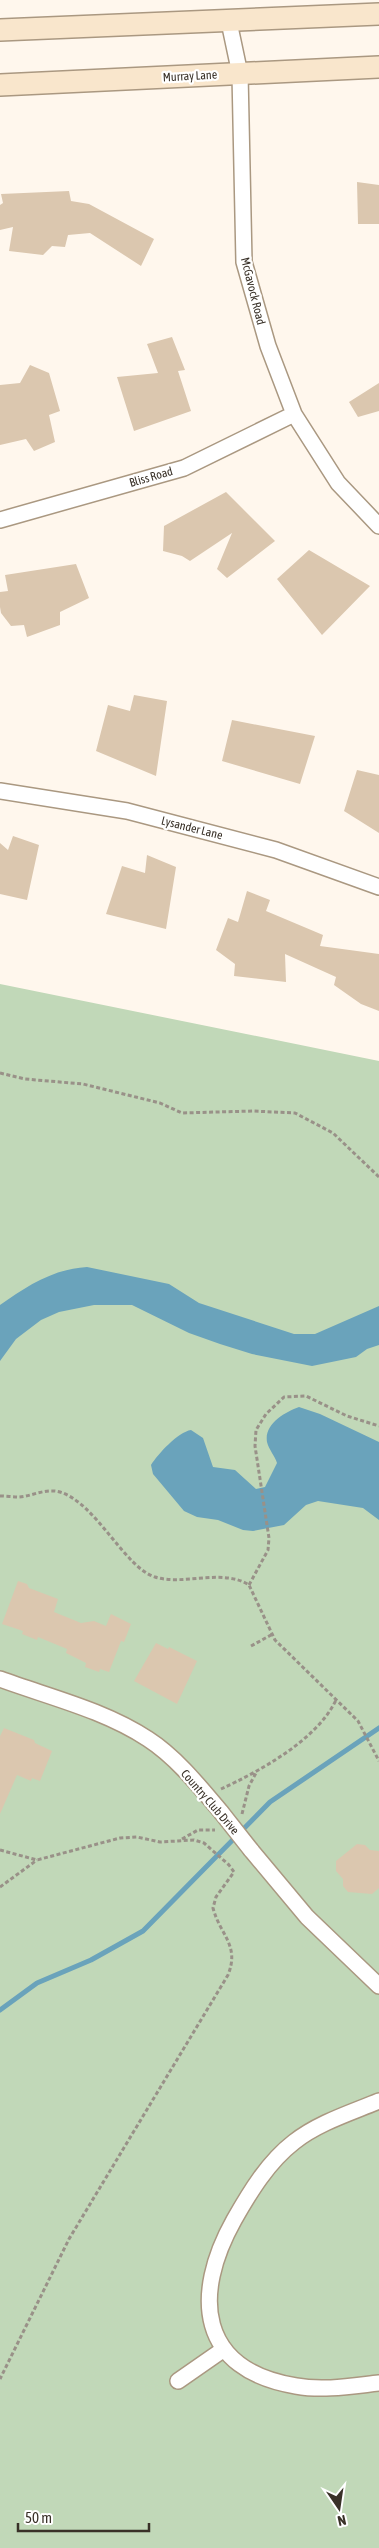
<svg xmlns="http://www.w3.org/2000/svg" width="379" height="2548" font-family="'Asap Condensed',sans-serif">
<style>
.green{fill:#c1d8b8}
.water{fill:#6aa3bb}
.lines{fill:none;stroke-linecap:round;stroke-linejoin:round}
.stream{stroke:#6aa3bb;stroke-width:5}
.building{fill:#dbc7af}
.street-casing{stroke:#aa9881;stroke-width:18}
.secondary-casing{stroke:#aa9881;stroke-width:24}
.path{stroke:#999188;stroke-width:3;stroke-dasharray:4 2.5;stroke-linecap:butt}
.street{stroke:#fff;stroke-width:15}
.secondary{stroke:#f9e6cc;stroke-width:21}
.street-bridge-casing{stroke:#aa9881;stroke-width:18;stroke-linecap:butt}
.street-bridge{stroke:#fff;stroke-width:15}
.labels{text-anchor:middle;stroke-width:4.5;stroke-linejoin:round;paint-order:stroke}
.street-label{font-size:12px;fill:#393128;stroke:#fff}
</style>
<rect width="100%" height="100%" fill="#fff7ed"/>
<path class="green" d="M0 984 379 1061V2548H0Z"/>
<path class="water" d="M87 1267 169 1284 199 1303 294 1334H315L379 1306V1345L367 1349 356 1357 312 1366 252 1354 220 1344 189 1333 132 1305H94L59 1312 41 1320 16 1339 0 1361V1305C27 1286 53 1269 87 1267Z
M299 1407 320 1414 379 1442V1520L363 1508 318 1501 306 1505 284 1525 253 1531 243 1530 218 1520 197 1517 184 1511 153 1474 151 1465C158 1454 178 1432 191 1430L203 1438 213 1467 235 1470 256 1489 265 1487 277 1463C275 1456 269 1450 267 1442 264 1424 285 1412 299 1407Z"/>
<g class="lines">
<path class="stream" d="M0 2010 37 1983 91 1960 143 1931 270 1802 379 1728"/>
</g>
<path class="building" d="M357 182 379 185V224H358Z
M69 191 71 201 89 204 154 239 141 266 90 233 68 235 65 247 52 246 43 255 9 251 13 227 0 230V205L3 203 1 194Z
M172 337 185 370 178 371 191 411 134 431 117 377 158 373 147 344Z
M30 365 49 373 60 411 49 415 55 442 34 451 26 439 0 445V385L20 383Z
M379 383V411L358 417 349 402Z
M226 492 275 541 227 578 217 569 232 533 190 561 182 556 163 551 164 526Z
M309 550 370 586 322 635 277 579Z
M76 564 89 598 60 612V625L27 637 24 625 11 626 1 613 0 607V592L8 591 5 575Z
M134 695 167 701 156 776 96 751 108 705 130 711Z
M232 720 315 736 300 784 222 761Z
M357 770 379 775V833L344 811Z
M13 836 39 845 27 900 0 894V843L8 850Z
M147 855 176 867 166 929 106 914 122 866 145 873Z
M247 891 270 900 266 911 323 935 320 946 379 954V1011L361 1004 334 985 336 977 285 954 286 982 234 976 235 964 216 950 228 918 238 922Z
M18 1581 27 1584 29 1588 58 1599 54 1612 81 1623 94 1621 106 1626 111 1614 131 1624 124 1642 121 1641 109 1672 100 1669 99 1672 85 1667 86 1663 66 1653 67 1649 38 1637 37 1640 22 1634 23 1631 2 1624Z
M156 1643 168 1649 169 1647 197 1661 177 1704 134 1681Z
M4 1728 34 1740 35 1743 52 1751 40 1781 32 1778 31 1781 17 1775 0 1814V1736Z
M357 1844 365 1845 370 1850 379 1851V1888L372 1894 348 1892 343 1886V1879L336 1871V1861Z"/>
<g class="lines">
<g class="street-casing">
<path id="street" d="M229 22 240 74 244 262 268 346 294 414 338 483 379 526
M0 520 184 468 294 414
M0 791 127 811 276 850 379 887
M0 1679C49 1697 104 1710 148 1739 176 1757 200 1787 221 1812
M251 1850 307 1917 379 1986
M379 2101C350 2113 318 2123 294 2142 268 2162 250 2192 234 2220 192 2295 198 2370 296 2386 323 2391 352 2386 379 2383
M178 2381 224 2349"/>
</g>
<g class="secondary-casing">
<path id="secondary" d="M0 30 379 14
M0 85 379 67"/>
</g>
<path class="path" d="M0 1073 25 1079 83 1084 160 1103 182 1113 253 1111 295 1113 333 1133 379 1177
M0 1496C6 1496 13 1497 19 1497 33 1496 45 1488 60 1492 96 1503 125 1568 155 1577 184 1586 222 1568 249 1585L275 1640 358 1721 379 1761
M249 1585 268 1550 269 1538 255 1446 256 1430 266 1414 284 1397 306 1396 347 1416 379 1426
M251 1646 271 1635
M221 1789C260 1771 317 1740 336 1700
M242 1814 249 1786 256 1773
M182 1839 198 1830H215
M0 1850 37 1860 120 1838 137 1837 160 1842 194 1840 204 1843 229 1865 234 1872 216 1897 213 1908C220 1935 240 1945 228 1975L69 2239 0 2379
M0 1887 37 1860"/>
<use href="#street" class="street"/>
<use href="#secondary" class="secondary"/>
<g class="street-bridge-casing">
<path id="street-bridge" d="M221 1812 251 1850"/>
</g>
<use href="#street-bridge" class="street-bridge"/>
</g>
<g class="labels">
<g class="street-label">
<text transform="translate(190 76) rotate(-3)" y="4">Murray Lane</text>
<text transform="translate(253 291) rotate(76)" y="4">McGavock Road</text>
<text transform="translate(151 477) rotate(-16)" y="4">Bliss Road</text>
<text transform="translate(192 828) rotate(14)" y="4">Lysander Lane</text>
<text transform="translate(210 1802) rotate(49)" y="4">Country Club Drive</text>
</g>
</g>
<g transform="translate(339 2508) rotate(167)" stroke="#ffffff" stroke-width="4" paint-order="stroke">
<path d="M0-4L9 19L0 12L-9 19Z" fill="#393128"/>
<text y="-8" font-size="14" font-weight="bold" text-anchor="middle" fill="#393128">N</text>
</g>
<path d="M18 2523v8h131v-8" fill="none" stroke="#393128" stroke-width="2.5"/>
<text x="25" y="2523" font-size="15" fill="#393128" stroke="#ffffff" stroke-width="4" paint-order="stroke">50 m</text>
</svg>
